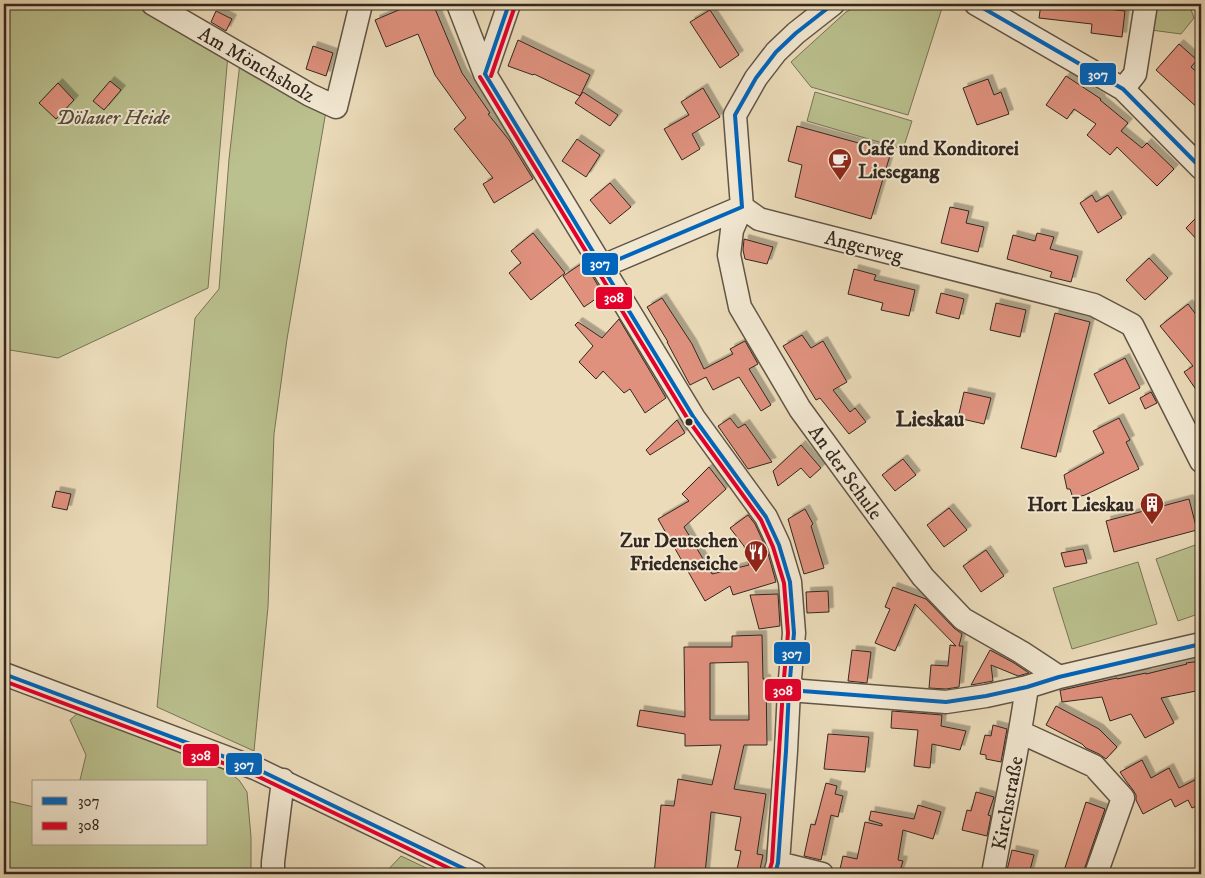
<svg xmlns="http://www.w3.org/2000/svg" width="1205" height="878" font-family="'IM FELL DW Pica',serif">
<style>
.green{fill:#bac08e;stroke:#767457}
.building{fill:#df917e;stroke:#332820;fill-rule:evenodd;filter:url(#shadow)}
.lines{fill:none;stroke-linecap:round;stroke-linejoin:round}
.minor-casing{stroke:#615546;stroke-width:25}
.minor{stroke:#f2e8d2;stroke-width:22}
.bus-1-casing{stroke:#f2e8d2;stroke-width:8}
.bus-2-casing{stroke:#f2e8d2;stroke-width:8}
.bus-1{stroke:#0065bd;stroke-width:4}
.bus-2{stroke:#e4002b;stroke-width:4}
.bus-dot{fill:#332820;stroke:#f2e8d2;stroke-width:2}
.labels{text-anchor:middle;stroke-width:4;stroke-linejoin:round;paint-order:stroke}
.street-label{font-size:20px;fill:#332820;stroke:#f2e8d2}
.park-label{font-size:20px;font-style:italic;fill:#554e3c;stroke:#f2e8d2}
.poi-label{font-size:20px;font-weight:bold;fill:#332820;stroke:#f2e8d2;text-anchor:end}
.quarter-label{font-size:22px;font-weight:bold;fill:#332820;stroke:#f2e8d2}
.line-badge{stroke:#f2e8d2;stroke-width:2}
.badge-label{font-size:14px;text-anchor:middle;font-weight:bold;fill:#fff}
</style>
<defs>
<filter id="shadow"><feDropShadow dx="4.5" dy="-4.5" stdDeviation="0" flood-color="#0004"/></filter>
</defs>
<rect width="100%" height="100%" fill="#ebdbb9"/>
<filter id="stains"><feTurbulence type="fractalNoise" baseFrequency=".004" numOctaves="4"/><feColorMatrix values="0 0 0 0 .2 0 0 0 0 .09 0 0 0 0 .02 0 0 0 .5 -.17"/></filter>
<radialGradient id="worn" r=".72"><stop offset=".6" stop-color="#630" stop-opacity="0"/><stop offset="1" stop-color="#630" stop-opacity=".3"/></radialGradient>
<path class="green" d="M4 4H143L228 54 208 288 58 358 4 349Z
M861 4H939L943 5 908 115 811 87 791 62 846 12Z
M1155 4H1189L1194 18 1181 34 1151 30Z
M240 62 326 111 287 339 274 434 268 607 254 751 157 707 195 318 219 289 229 159Z
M815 92 912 121 903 149 807 121Z
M1201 543V613L1178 621 1156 559Z
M1138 562 1157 624 1072 649 1053 588Z
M78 713 224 769 239 780 247 792 251 837V874H4V800L34 807V844H206V782H77L80 780 86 755 70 720Z
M401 856 439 874H384Z"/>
<path class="building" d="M413 4H433L462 73 490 113 488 114 509 140 533 179 494 203 483 184 493 178 454 129 466 118 435 75 418 34 386 47 375 20Z
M1041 4H1073V5L1125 11 1122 37 1091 33 1092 24 1039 18Z
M710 10 739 55 720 68 690 22Z
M216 11 232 19 226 31 211 22Z
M518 40 590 75 580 96 534 74 533 75 508 66Z
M1179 44 1197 60 1191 67 1201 76V111L1156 70Z
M313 46 333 53 326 76 306 69Z
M1066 76 1101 99 1100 100 1128 123 1121 131 1142 148 1147 143 1174 169 1157 186 1117 147 1110 155 1087 135 1096 124 1074 109 1067 119 1046 105Z
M988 79 994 95 1001 92 1009 114 977 125 963 88Z
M110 81 121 90 104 110 93 101Z
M58 83 74 100 56 119 39 103Z
M703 88 720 117 692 134 700 149 682 160 664 129 689 115 681 102Z
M583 92 618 115 610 126 575 103Z
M797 126 891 152 871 219 795 197 802 165 788 161Z
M577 139 600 155 586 177 562 161Z
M610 183 631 207 610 224 590 200Z
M1092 195 1096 202 1108 195 1122 218 1098 233 1080 203Z
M950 207 969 211 966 223 984 227 978 252 941 243Z
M1201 213V244L1186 228Z
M533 233 565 273 531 300 509 273 521 263 511 251Z
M1037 233 1054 237 1050 249 1078 256 1071 282 1050 277 1052 272 1007 259 1013 235 1035 241Z
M744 239 773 247 767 264 745 259 743 250Z
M1149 258 1168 278 1145 300 1126 280Z
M584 262 603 294 584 307 563 276Z
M854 269 876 275 874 280 915 290 909 316 881 310 883 303 848 294Z
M941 293 964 299 959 319 936 313Z
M662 298 692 344 704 369 733 354 730 349 745 341 758 364 749 369 771 405 761 411 739 377 713 390 706 377 690 385 667 342H668L647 307Z
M996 303 1026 310 1020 337 990 330Z
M1188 304 1201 321V397L1184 372 1193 366 1160 326Z
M1055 313 1090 322 1056 457 1021 448Z
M619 319 666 398 645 413 630 389 624 393 603 371 596 379 579 362 593 346 575 325 578 322 602 338Z
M802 335 811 348 823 341 847 382 833 390 850 412 855 408 866 422 849 434 820 398 816 400 783 346Z
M1125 358 1140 388 1109 404 1094 374Z
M964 392 991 398 984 424 958 418Z
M1151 392 1157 403 1145 409 1140 398Z
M730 418 738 428 745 424 772 462 748 469 718 426Z
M1119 418 1130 440 1126 442 1139 469 1085 495 1073 498 1070 489H1067L1064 475 1104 453 1093 431Z
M677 420 685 433 650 455 646 450Z
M801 445 821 468 810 478 801 468 778 486 773 471Z
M903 459 916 475 895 491 882 475Z
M709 467 726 489 684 527 712 574 749 565 744 546 730 528 748 515 755 524 767 550 776 582 733 595 730 586 705 601 658 519 689 501 682 494Z
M56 491 71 494 67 510 52 507Z
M1189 499 1197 530 1114 552 1106 521Z
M949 508 967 530 944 547 927 525Z
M805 509 813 524 811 526 824 568 804 574 788 519Z
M1083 549 1087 563 1065 567 1061 553Z
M986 550 1004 576 981 592 963 566Z
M893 587 926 599 954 628 962 634 959 646H963L959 687 946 689 929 688 931 665 948 666 950 645 956 646 915 604 895 651 875 643 890 609 885 607Z
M828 591 829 612 807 613 806 592Z
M778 594 780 626 759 629 750 595Z
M762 635 763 679H766L767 745H744L734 789 766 794 757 854 763 855 759 874H736L741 851 735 850 741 817 711 812 705 874H654L661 805 674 806 678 779 712 785 721 745 685 746V734L637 726 640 710 685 717 684 647H732V636ZM748 662 749 720H710V663Z
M852 650 871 652 867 683 848 681Z
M990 650 1014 663 1029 673 1018 676 991 665 993 681 971 685Z
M1201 661V690L1161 698 1174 723 1145 738 1131 714 1110 721 1102 697 1062 702 1060 690H1062L1117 678V679L1146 673V674L1187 664 1186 663Z
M1056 706 1099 729 1117 747 1106 759 1099 754 1086 748 1082 744 1046 725Z
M892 711 942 715 941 726 966 731 960 750 932 744 930 768 914 766 918 730 891 728Z
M993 725 1007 729 1001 762 986 759V755L980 754 985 735 991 736Z
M828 734 869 737 865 772 824 769Z
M1142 760 1151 778 1169 768 1179 788 1201 777V804L1192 808 1188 800 1175 807 1171 799 1143 814 1136 800V795L1133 790 1126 781 1120 772Z
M826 783 837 786 835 794 843 796 838 817 831 815 821 860 804 856 811 824 815 825Z
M976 792 994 797 988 815 991 816 987 836 962 830 967 810 971 811Z
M1086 802 1105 809 1084 870 1083 874H1063Z
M918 805 941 812 933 839 903 830 898 860 903 861 899 874H861L840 869 843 856 857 859 865 822 882 826V824L869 820 871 811 914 819Z
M1012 850 1034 855 1029 874H1006Z"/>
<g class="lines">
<g class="minor-casing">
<path id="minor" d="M153 4 310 95 336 107 361 4
M458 4 485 74 694 418 766 517 779 545 790 582 794 633 789 690 786 751 778 863 775 874
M833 4 796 33 776 52 756 78 735 115 742 207 732 230 729 255 740 307 800 409 923 577 963 619 1021 652 1059 677
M976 4 1123 89 1201 168
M485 74 509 4
M1123 89 1135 74 1146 4
M742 207 759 219 1094 305 1132 325 1201 461
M603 266 742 207
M4 674 257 769 475 874
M789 690 946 702 986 696 1027 687 1059 677 1201 644
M1020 732 1094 766 1123 798 1096 874
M778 863 822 874
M273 874V862L283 780
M993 874C1004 812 1018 750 1027 687"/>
</g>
<use href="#minor" class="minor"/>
<g class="bus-1-casing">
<path id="bus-1" d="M976 4 1123 89 1201 168
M485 74 694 418 766 517 779 545 790 582 794 633 789 690 786 751 778 863 775 874
M485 74 509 4
M742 207 735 115 756 78 776 52 796 33 833 4
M603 266 742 207
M4 674 257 769 475 874
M789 690 946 702 986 696 1027 687 1059 677 1201 644"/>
</g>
<g class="bus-2-casing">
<path id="bus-2" d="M491 76 515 6
M480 77 689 421 761 520 773 547 784 583 788 633 783 689 772 862 769 872
M4 681 255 775 461 874"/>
</g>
<use href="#bus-1" class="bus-1"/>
<use href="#bus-2" class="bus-2"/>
</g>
<defs>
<g id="cafe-pin" transform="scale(1.25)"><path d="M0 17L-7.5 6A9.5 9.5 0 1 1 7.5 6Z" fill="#8f2418" stroke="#f2e8d2"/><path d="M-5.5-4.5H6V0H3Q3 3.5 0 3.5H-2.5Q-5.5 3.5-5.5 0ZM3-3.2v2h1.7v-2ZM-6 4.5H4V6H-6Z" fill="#fff"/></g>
<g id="building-pin" transform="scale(1.25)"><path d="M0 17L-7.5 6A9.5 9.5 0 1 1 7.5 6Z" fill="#8f2418" stroke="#f2e8d2"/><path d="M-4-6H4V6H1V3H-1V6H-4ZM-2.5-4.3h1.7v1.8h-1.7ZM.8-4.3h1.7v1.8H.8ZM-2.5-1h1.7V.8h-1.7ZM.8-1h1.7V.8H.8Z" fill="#fff"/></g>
<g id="restaurant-pin" transform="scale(1.25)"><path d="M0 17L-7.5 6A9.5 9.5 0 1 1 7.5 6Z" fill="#8f2418" stroke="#f2e8d2"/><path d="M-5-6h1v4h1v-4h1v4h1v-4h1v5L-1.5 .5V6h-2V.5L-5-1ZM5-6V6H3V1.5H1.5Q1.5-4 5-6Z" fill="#fff"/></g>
</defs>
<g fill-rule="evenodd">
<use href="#cafe-pin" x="840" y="160"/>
<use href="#building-pin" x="1152" y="504"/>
<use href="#restaurant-pin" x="756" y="552"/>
</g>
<circle class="bus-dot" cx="689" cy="422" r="4.5"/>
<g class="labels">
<g class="street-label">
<text transform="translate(257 64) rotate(30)" y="7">Am Mönchsholz</text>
<text transform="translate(864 246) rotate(14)" y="7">Angerweg</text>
<text transform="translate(846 472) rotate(54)" y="7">An der Schule</text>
<text transform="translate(1007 803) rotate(-79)" y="7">Kirchstraße</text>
</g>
<g class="park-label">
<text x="113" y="124">Dölauer Heide</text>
</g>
<g class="poi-label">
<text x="858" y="155" text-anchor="start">Café und Konditorei<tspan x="858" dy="23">Liesegang</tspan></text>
<text x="1134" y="511">Hort Lieskau</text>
<text x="738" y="547">Zur Deutschen<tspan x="738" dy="23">Friedenseiche</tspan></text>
</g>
<g class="quarter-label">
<text x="930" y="426">Lieskau</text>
</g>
</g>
<g class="line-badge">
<rect x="1079" y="62" width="38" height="24" rx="5" fill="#0065bd"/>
<rect x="581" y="252" width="38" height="24" rx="5" fill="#0065bd"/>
<rect x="595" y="286" width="38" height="24" rx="5" fill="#e4002b"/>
<rect x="773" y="641" width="38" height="24" rx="5" fill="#0065bd"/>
<rect x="764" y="678" width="38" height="24" rx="5" fill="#e4002b"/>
<rect x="182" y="743" width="38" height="24" rx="5" fill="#e4002b"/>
<rect x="225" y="752" width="38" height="24" rx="5" fill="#0065bd"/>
</g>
<g class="badge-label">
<text x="1098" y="79">307</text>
<text x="600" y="268">307</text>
<text x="614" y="302">308</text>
<text x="792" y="658">307</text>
<text x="783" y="695">308</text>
<text x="201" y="760">308</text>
<text x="244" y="769">307</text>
</g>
<rect width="1205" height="878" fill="none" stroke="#ebdbb9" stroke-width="20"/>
<rect x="5" y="5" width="1195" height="868" fill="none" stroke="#332820" stroke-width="2.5"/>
<rect x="10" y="10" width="1185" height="858" fill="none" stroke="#332820"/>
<rect x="32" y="780" width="175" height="65" fill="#f2e8d2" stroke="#a69b8b"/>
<rect x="42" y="797" width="25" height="8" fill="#0065bd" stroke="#a69b8b"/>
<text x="78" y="806" font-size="15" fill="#332820">307</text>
<rect x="42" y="822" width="25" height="8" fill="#e4002b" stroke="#a69b8b"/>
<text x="78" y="830" font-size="15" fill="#332820">308</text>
<rect width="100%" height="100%" filter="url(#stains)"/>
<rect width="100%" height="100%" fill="url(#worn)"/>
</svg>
